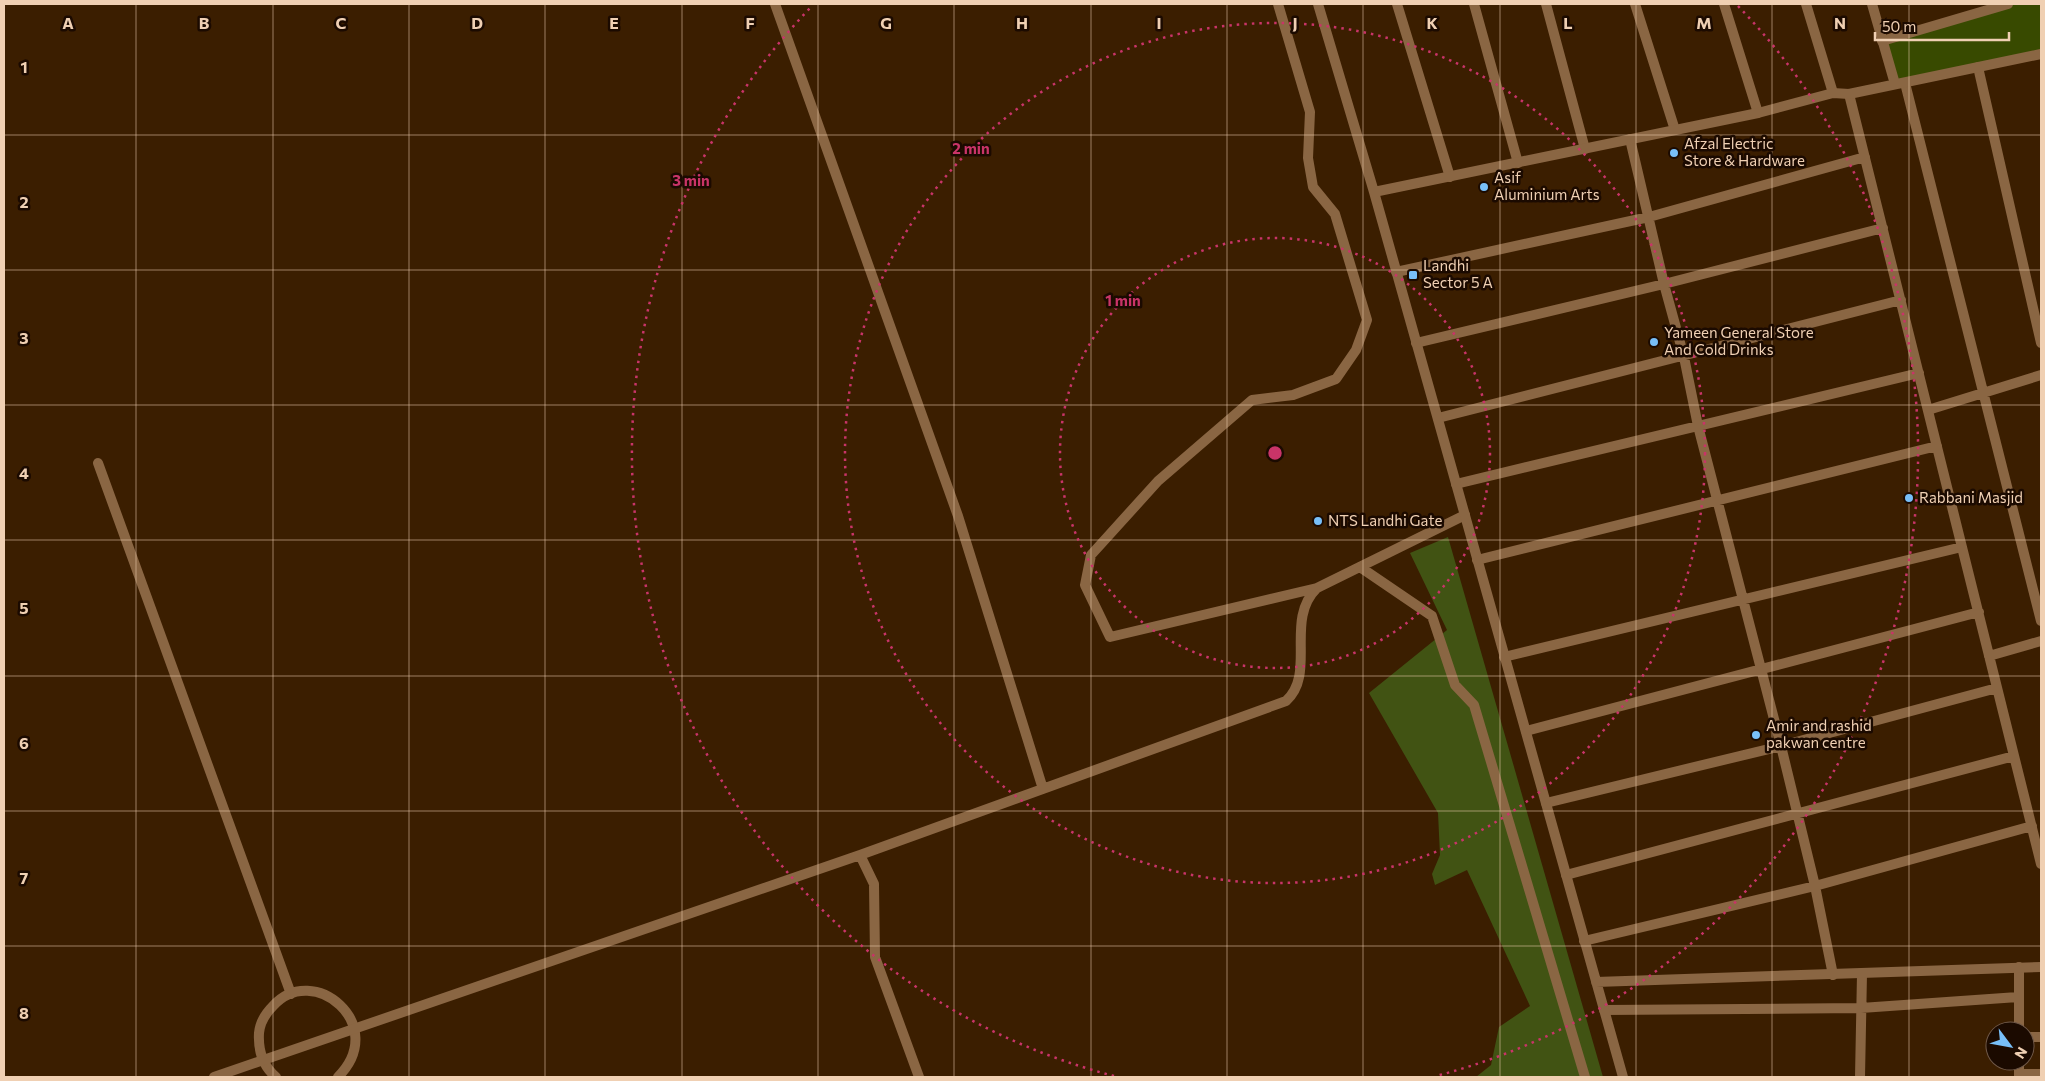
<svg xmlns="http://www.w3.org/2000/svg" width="2045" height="1081" font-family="Commissioner,sans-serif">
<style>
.green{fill:#384a00}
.forest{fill:#415313}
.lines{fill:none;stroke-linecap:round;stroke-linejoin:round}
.service{stroke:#8a6643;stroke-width:10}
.minor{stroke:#8a6643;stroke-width:10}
.tertiary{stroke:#8a6643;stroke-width:10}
.grid{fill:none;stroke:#f0d0b3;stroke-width:1;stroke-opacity:0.55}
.ring{fill:none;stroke:#c93468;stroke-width:2.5;stroke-dasharray:2.5 5}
.poi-dot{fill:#78bff8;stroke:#1b0a00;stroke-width:2}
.labels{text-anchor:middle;stroke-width:5;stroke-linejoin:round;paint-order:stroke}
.poi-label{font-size:15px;fill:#f0d0b3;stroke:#1b0a00;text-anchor:start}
.grid-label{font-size:16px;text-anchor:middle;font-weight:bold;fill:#f0d0b3;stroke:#1b0a00;stroke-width:5;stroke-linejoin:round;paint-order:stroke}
.centre{fill:#c93468;stroke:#1b0a00;stroke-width:2.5}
.ring-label{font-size:15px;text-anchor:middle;font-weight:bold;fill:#c93468;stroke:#1b0a00;stroke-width:5;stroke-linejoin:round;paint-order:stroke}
</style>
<rect width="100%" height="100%" fill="#3b1e00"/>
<path class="green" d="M2008 4H2041V54L1895 84 1882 41Z"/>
<path class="forest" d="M1448 537 1603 1077H1476L1491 1065 1499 1027 1530 1006 1467 870 1435 885 1432 874 1440 855 1438 813 1369 693 1447 630 1410 553Z"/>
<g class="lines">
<path class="service" d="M98 463 291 994
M276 1077C263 1066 258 1050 259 1033 260 1022 266 1013 273 1006 313 961 390 1025 338 1077"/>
<path class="minor" d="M775 4 958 516 1043 789
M1278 4 1310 112 1308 158 1313 187 1335 214 1367 320 1356 350 1336 379 1293 395 1252 400 1158 481 1091 555 1085 585 1110 637 1317 588
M1397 4 1450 177
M1474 4 1518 163
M1546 4 1585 149
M1635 4 1675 130
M1724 4 1758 113
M1806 4 1833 93
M1882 41 2008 4
M1978 67 2041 343
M1905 83 2041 621
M1849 94 2041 864
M1630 139 1664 284 1684 357 1698 426 1781 746 1815 886 1833 975
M1396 272 1649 217 1865 157
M1416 343 1664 284 1883 228
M1928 410 2041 375
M1438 418 1901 300
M1456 484 1919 373
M1477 560 1937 446
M1360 567 1432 616 1455 685 1474 705 1585 1077
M1989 656 2041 641
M1504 657 1962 547
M1526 731 1979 612
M1546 803 1781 746 1997 688
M860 855 874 884 875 957 919 1077
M1566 875 2014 756
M1584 941 1815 886 2032 826
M2019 967V1031
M1604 1010 1861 1008 2018 997
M2025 1037H2041
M2019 1074H2041
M214 1077 860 855 1286 701C1317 673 1284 620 1317 588L1465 515
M1860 1077 1862 974
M2019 1077V1061"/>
<path class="tertiary" d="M1318 4 1374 192 1623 1077
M1872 4 1895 84
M1374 192 1758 113 1833 93 1849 94 2041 54
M1596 982 2041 967"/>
</g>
<path class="grid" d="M136 4V1077M273 4V1077M409 4V1077M545 4V1077M682 4V1077M818 4V1077M954 4V1077M1091 4V1077M1227 4V1077M1363 4V1077M1500 4V1077M1636 4V1077M1772 4V1077M1909 4V1077M4 135H2041M4 270H2041M4 405H2041M4 540H2041M4 676H2041M4 811H2041M4 946H2041"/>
<g class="ring">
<circle cx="1275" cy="453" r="215"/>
<circle cx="1275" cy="453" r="430"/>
<path d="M1114 1076A644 644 0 0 1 812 6M1738 6A644 644 0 0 1 1436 1076"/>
</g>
<g class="poi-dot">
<circle cx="1674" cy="153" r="5"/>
<circle cx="1484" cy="187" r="5"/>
<rect x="1408" y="270" width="10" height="10" rx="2.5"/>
<circle cx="1654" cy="342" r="5"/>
<circle cx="1909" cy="498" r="5"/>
<circle cx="1318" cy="521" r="5"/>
<circle cx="1756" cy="735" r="5"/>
</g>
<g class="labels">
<g class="poi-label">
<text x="1684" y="149">Afzal Electric<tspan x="1684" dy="17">Store &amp; Hardware</tspan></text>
<text x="1494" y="183">Asif<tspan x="1494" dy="17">Aluminium Arts</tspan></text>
<text x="1423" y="271">Landhi<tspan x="1423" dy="17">Sector 5 A</tspan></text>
<text x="1664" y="338">Yameen General Store<tspan x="1664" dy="17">And Cold Drinks</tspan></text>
<text x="1919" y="503">Rabbani Masjid</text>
<text x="1328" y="526">NTS Landhi Gate</text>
<text x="1766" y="731">Amir and rashid<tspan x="1766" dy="17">pakwan centre</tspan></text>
</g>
</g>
<g class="grid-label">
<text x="68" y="29">A</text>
<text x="204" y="29">B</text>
<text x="341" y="29">C</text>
<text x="477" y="29">D</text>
<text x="614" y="29">E</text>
<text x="750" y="29">F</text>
<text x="886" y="29">G</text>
<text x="1022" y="29">H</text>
<text x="1159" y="29">I</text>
<text x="1295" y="29">J</text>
<text x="1432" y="29">K</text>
<text x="1568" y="29">L</text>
<text x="1704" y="29">M</text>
<text x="1840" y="29">N</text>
<text x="24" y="73">1</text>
<text x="24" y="208">2</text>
<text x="24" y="344">3</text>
<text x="24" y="479">4</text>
<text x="24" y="614">5</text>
<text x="24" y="749">6</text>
<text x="24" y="884">7</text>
<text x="24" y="1019">8</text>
</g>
<circle cx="1275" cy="453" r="8" class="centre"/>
<g class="ring-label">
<text x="971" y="154">2 min</text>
<text x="691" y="186">3 min</text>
<text x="1123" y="306">1 min</text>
</g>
<rect width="2045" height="1081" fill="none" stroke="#f0d0b3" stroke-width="10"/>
<g transform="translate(2010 1046) rotate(122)"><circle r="24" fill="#1b0a00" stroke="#705948"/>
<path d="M0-4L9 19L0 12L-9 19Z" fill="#78bff8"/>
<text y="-8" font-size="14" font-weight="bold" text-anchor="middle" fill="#f0d0b3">N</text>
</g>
<path d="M1875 32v8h134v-8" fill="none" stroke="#f0d0b3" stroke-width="2.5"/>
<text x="1882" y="32" font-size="15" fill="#f0d0b3" stroke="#1b0a00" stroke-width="4" paint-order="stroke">50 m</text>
</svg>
